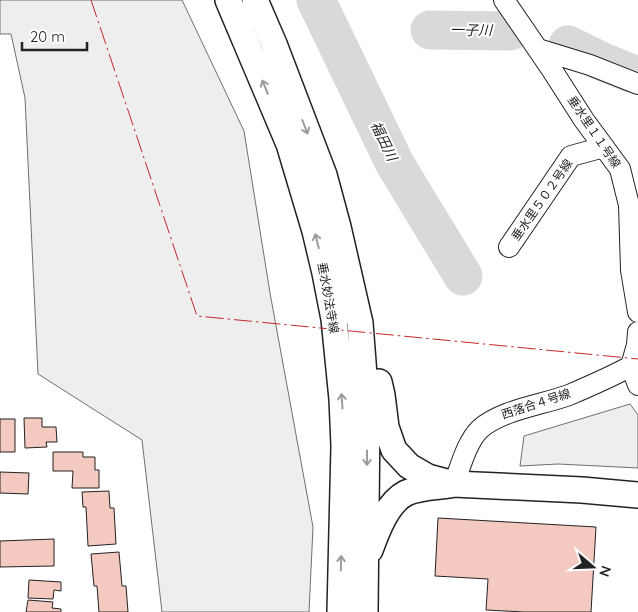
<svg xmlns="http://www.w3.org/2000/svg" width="638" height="612" font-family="Quicksand,'Noto Sans JP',sans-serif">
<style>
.green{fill:#eee;stroke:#6f6f6f}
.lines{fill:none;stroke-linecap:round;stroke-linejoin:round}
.river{stroke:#d9d9d9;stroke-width:39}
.building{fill:#f3c9c0;stroke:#222}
.minor-casing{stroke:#222;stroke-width:22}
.tertiary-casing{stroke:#222;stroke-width:28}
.minor{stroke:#fff;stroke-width:20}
.tertiary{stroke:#fff;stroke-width:25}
.power{stroke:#c62828;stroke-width:1;stroke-dasharray:18 4 2.5 4;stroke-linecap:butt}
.oneway{stroke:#9c9c9c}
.labels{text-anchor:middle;stroke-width:4;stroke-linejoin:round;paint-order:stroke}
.street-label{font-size:12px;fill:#222;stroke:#fff}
.water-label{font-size:14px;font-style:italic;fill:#222;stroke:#fff}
</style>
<rect width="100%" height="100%" fill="#fff"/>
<path class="green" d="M0 0H182L244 131 270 293 313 527 309 612H162L142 440 38 374 25 98 11 34H0Z
M630 404 638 415V468L558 464 520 466 524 436Z"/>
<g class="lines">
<path class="river" d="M316 0 395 164 463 276
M430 30 511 31
M568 45 603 62 630 73"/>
</g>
<path class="building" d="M24 418H42V427H56L57 442H46L47 447 25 448Z
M0 419H15V452H0Z
M53 452H83V457H95V470H99V488H72L73 471H53Z
M0 472 29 473 28 494 0 493Z
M109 491 110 508H114L116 544 88 546 86 507H83L82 492Z
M438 518 596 527 591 612H524L486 610 488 579 435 576Z
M54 539V566L0 567V541Z
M119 552 122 586H126L128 612H99L97 586H94L91 554Z
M29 580 61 582V591L54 590 53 599 28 598Z
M28 600 53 602 52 608 61 609V612H26Z"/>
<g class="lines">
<g class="minor-casing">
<path id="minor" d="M504 0 552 70 584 120 620 169 629 205 631 270 638 312
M538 49 590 65 638 84
M509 247 571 156 604 147
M631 366 637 345 638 332
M631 366 638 385
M454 484C460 468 467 441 480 429 501 410 542 405 569 395 590 386 611 377 631 366"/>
</g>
<g class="tertiary-casing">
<path id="tertiary" d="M228 0 289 144 315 231 325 273 334 319 342 399 344 446 340 612
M255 0 274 44 324 175 338 227 360 323 367 414 365 612
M379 382 382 395 386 427 394 450 409 466 428 477 454 484 582 490 638 495
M370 550C377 531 387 503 406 493 419 487 436 487 450 485"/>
</g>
<use href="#minor" class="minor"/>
<use href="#tertiary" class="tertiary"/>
<path class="power" d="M91 0 197 316 638 359"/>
</g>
<defs><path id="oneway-shaft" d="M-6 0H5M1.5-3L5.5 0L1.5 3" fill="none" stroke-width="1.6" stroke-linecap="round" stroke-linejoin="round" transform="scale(1.25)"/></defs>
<g class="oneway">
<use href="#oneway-shaft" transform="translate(265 87) rotate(-112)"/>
<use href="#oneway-shaft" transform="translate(305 127) rotate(69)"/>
<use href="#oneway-shaft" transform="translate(317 241) rotate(-104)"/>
<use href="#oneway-shaft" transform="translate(342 401) rotate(-94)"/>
<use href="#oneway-shaft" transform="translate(367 458) rotate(90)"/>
<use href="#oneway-shaft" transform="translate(341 563) rotate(-89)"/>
</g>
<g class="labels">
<g class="street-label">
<text transform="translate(594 132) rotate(56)" y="4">垂水里１１号線</text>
<text transform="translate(542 200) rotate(-55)" y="4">垂水里５０２号線</text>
<text transform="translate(328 298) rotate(80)" y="4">垂水妙法寺線</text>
<text transform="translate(536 404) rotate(-18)" y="4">西落合４号線</text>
</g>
<g class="water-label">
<text transform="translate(471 30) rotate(1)" y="5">一子川</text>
<text transform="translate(384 141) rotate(64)" y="5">福田川</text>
</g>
</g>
<g transform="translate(593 567) rotate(109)" stroke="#ffffff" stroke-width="4" paint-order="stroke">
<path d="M0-4L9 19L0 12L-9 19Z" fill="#222222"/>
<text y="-8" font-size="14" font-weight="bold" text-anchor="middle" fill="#222222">N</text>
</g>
<path d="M22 42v8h65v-8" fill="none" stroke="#222222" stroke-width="2.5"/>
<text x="30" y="42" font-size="15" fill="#222222" stroke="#ffffff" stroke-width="4" paint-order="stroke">20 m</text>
</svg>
